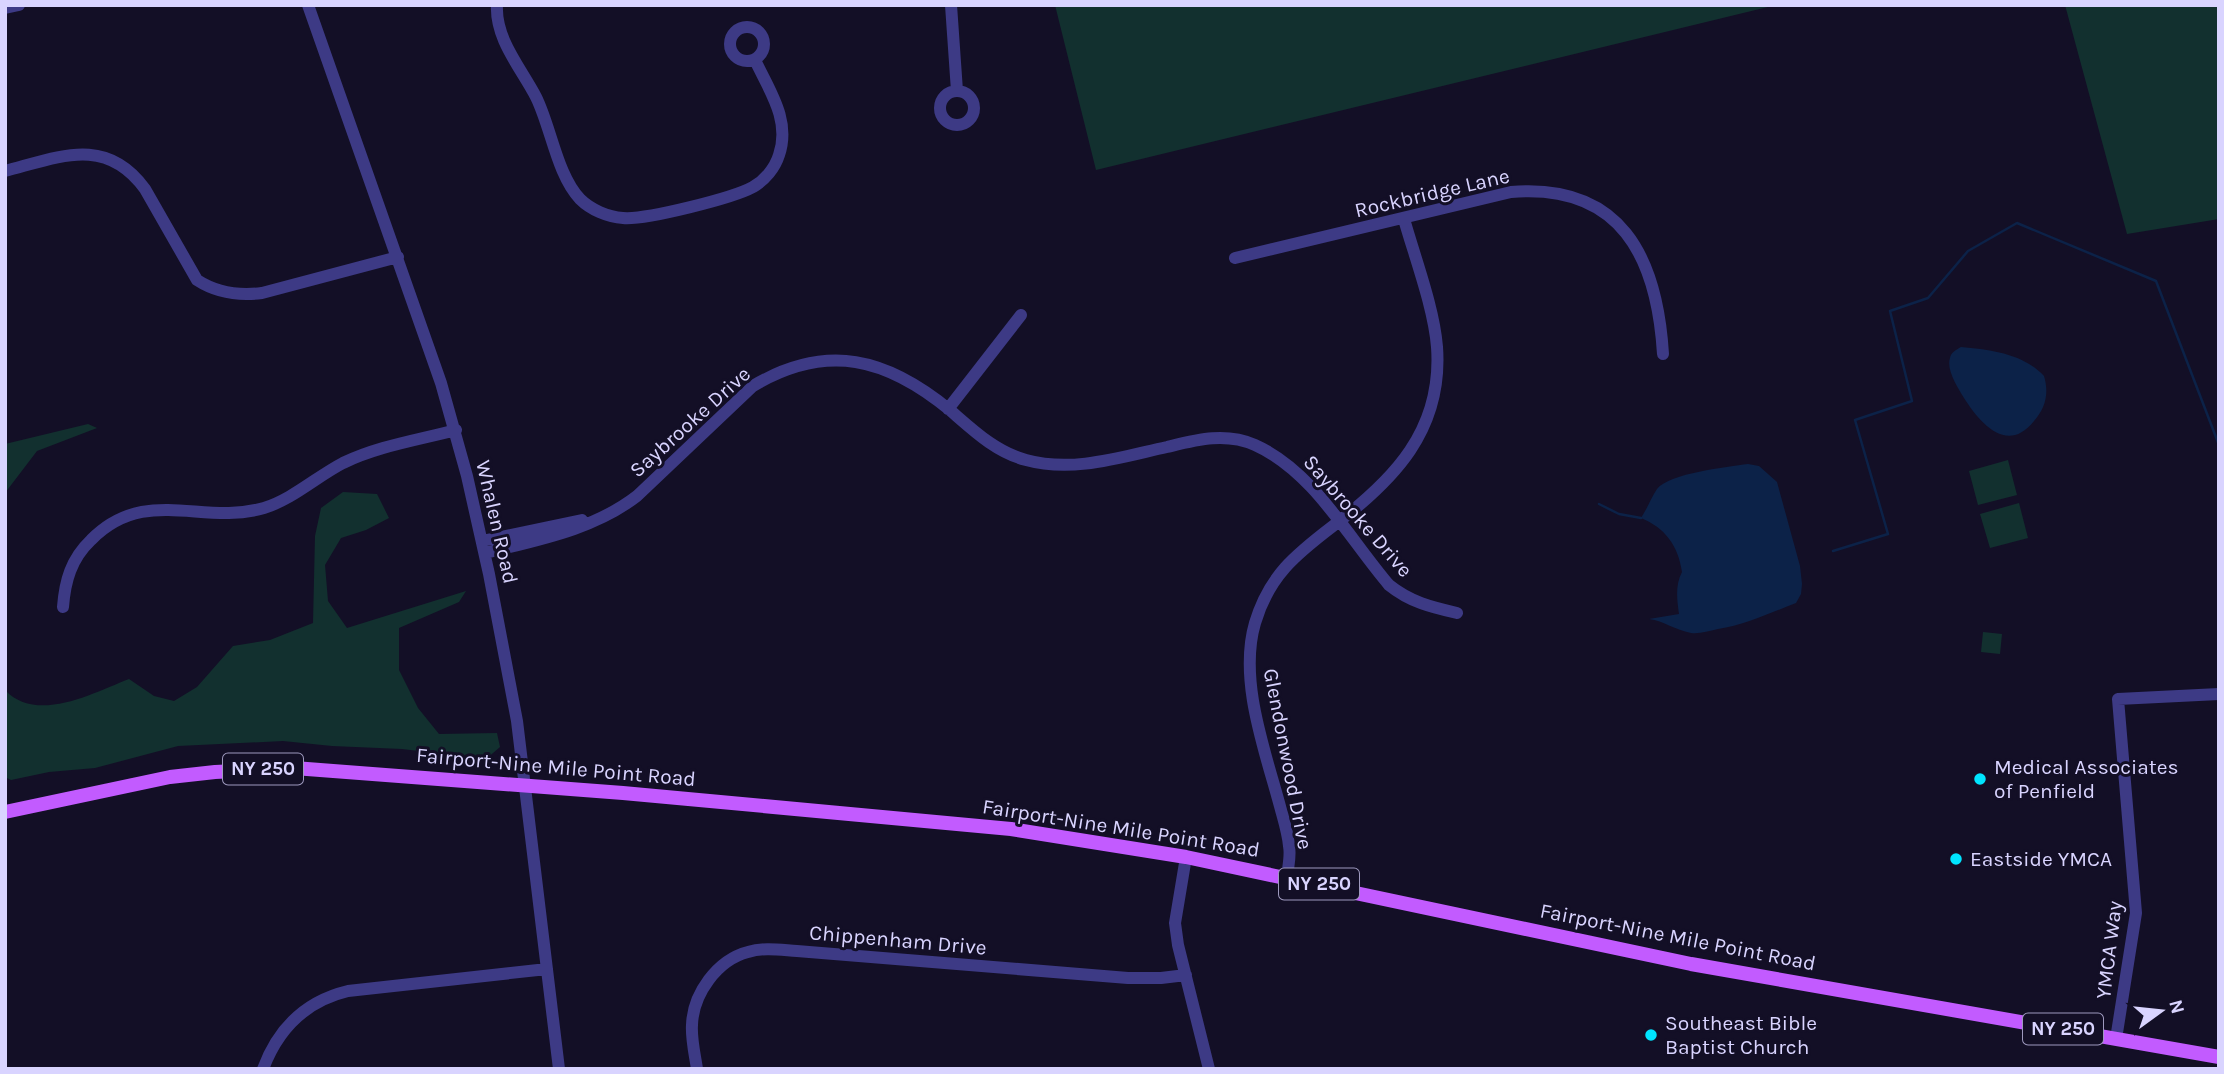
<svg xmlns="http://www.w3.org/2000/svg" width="2224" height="1074" font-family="Karla,sans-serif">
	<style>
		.green { fill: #12302f }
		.water { fill: #0c2248 }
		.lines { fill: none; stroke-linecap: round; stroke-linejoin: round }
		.stream { stroke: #0c2248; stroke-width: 2.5 }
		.minor { stroke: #3d3a85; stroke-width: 12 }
		.major { stroke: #c25bff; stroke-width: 14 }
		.poi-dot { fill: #00e5ff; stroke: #130f26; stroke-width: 2.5 }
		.labels { text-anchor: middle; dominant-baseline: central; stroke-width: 6; stroke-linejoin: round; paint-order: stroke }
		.shield { fill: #130f26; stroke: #9e99be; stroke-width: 2 }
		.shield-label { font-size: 19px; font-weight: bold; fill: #d9d4ff }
		.street-label { font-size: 21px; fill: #d9d4ff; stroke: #130f26 }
		.poi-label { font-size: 21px; fill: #d9d4ff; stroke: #130f26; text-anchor: start }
	</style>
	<rect width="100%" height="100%" fill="#130f26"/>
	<!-- green -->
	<path class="green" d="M1055,5H1776L1096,170Z
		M2065,5H2219V219L2127,234Z
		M88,424L97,428L37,451L5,493V444Z
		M2008,460L2017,495L1978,505L1969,471Z
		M343,492L377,494L389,518L366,530L341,538L325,565L328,601L347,628L466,591L459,602L399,628V670L418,708L439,734L497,733L500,747L486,759L402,749L332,746L283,741L178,746L95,768L49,772L11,780L5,777V690C37,724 93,693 129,679L154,696L174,701L197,687L233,646L270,640L313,623L315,536L321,508Z
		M2019,503L2028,538L1990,548L1980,514Z
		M1983,632L2002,634L2000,654L1981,652Z"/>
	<!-- water -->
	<path class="water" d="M1961,347C1991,350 2022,353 2044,376C2049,393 2046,407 2034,421C2007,455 1980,423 1964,398C1958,388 1946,370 1950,358C1951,352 1956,350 1961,347Z
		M1748,464L1759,466L1777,482L1800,566L1802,584L1801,594L1796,603C1770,613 1745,625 1718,629C1708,631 1700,634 1691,633C1675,630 1664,621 1649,619L1679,614C1677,600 1675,585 1682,572C1678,545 1665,528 1641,518C1647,509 1651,498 1657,489C1670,473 1727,467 1748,464Z"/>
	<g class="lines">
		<!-- stream -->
		<path class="stream" d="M1599,504L1619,514L1641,518
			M1833,551L1888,534L1855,420L1912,401L1890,311L1928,298L1968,251L2017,223L2156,281L2219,445"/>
		<!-- minor -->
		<path class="minor" d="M308,5L441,383L467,476L489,574L517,721L559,1069
			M497,5C495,39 521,68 536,97C551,127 557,175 580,199C591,210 608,217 623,218C646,220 733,198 753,187C765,180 775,168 779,155C791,120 769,90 755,60
			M951,5L957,91
			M5,8L19,5
			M730 44a17 17 0 1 1 34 0a17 17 0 1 1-34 0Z
			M940 108a17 17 0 1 1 34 0a17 17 0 1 1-34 0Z
			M5,171C59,157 106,135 145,189L197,280C217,293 238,296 262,293L398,257
			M1235,258L1511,192C1621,183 1657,257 1663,354
			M948,409L1021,315
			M482,541L582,520
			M485,553C537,540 593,530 637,496L753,386C827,342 887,358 951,411C974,431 996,452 1026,460C1073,473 1121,457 1167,447C1196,440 1225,432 1255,445C1313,471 1348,537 1389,585C1410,602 1431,607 1457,613
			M63,607C65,581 71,559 91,540C145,485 202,526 264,508C293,499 316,477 343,463C378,446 418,440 456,430
			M1186,857L1175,923L1178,945L1209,1069
			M1287,877C1288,867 1291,856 1289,846C1288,834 1284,821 1281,810C1266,753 1238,681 1255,623C1269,576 1295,555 1333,526C1394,480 1443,430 1437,347C1434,308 1415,258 1404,219
			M2116,1039L2136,913L2118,699L2219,694
			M263,1069C278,1029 306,1001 348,991L547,969
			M697,1069C695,1055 691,1039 692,1025C693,994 717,960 748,952C764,947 781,950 797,951L1128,978H1161L1186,975"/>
		<!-- major -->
		<path class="major" d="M5,812L170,777L215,772L294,768L623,793L1011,829L1186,857L1691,964L2219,1057"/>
	</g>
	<!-- markers -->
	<g class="poi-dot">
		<circle cx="1980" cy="779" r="7"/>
		<circle cx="1956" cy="859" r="7"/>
		<circle cx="1651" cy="1035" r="7"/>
	</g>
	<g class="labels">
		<!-- shield labels -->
		<g class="shield">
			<rect x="223" y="753.5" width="80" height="31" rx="5"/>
			<rect x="1279" y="868.5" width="80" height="31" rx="5"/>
			<rect x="2023" y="1013.5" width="80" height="31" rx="5"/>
		</g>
		<g class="shield-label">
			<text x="263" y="769">NY 250</text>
			<text x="1319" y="884">NY 250</text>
			<text x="2063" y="1029">NY 250</text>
		</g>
		<!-- street labels -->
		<g class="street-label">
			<text transform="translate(1432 193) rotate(-13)">Rockbridge Lane</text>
			<text transform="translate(690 422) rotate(-42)">Saybrooke Drive</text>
			<text transform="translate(1358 516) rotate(49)">Saybrooke Drive</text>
			<text transform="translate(497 522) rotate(77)">Whalen Road</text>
			<text transform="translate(1288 759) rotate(79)">Glendonwood Drive</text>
			<text transform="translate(556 767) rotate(5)">Fairport-Nine Mile Point Road</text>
			<text transform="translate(1121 828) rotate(9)">Fairport-Nine Mile Point Road</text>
			<text transform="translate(1678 937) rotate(11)">Fairport-Nine Mile Point Road</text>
			<text transform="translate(898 940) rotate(5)">Chippenham Drive</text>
			<text transform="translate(2109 950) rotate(-83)">YMCA Way</text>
		</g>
		<!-- poi labels -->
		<g class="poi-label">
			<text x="1994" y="767">Medical Associates<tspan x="1994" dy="24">of Penfield</tspan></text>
			<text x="1970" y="859">Eastside YMCA</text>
			<text x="1665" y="1023">Southeast Bible<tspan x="1665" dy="24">Baptist Church</tspan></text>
		</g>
	</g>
	<!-- border -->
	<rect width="2224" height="1074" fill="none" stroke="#d9d4ff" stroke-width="14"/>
	<!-- north arrow -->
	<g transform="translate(2161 1011) rotate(75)" stroke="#130f26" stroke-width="5" paint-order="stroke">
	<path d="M0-5L12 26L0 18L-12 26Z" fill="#d9d4ff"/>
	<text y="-10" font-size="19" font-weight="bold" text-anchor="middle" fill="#d9d4ff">N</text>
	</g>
</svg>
